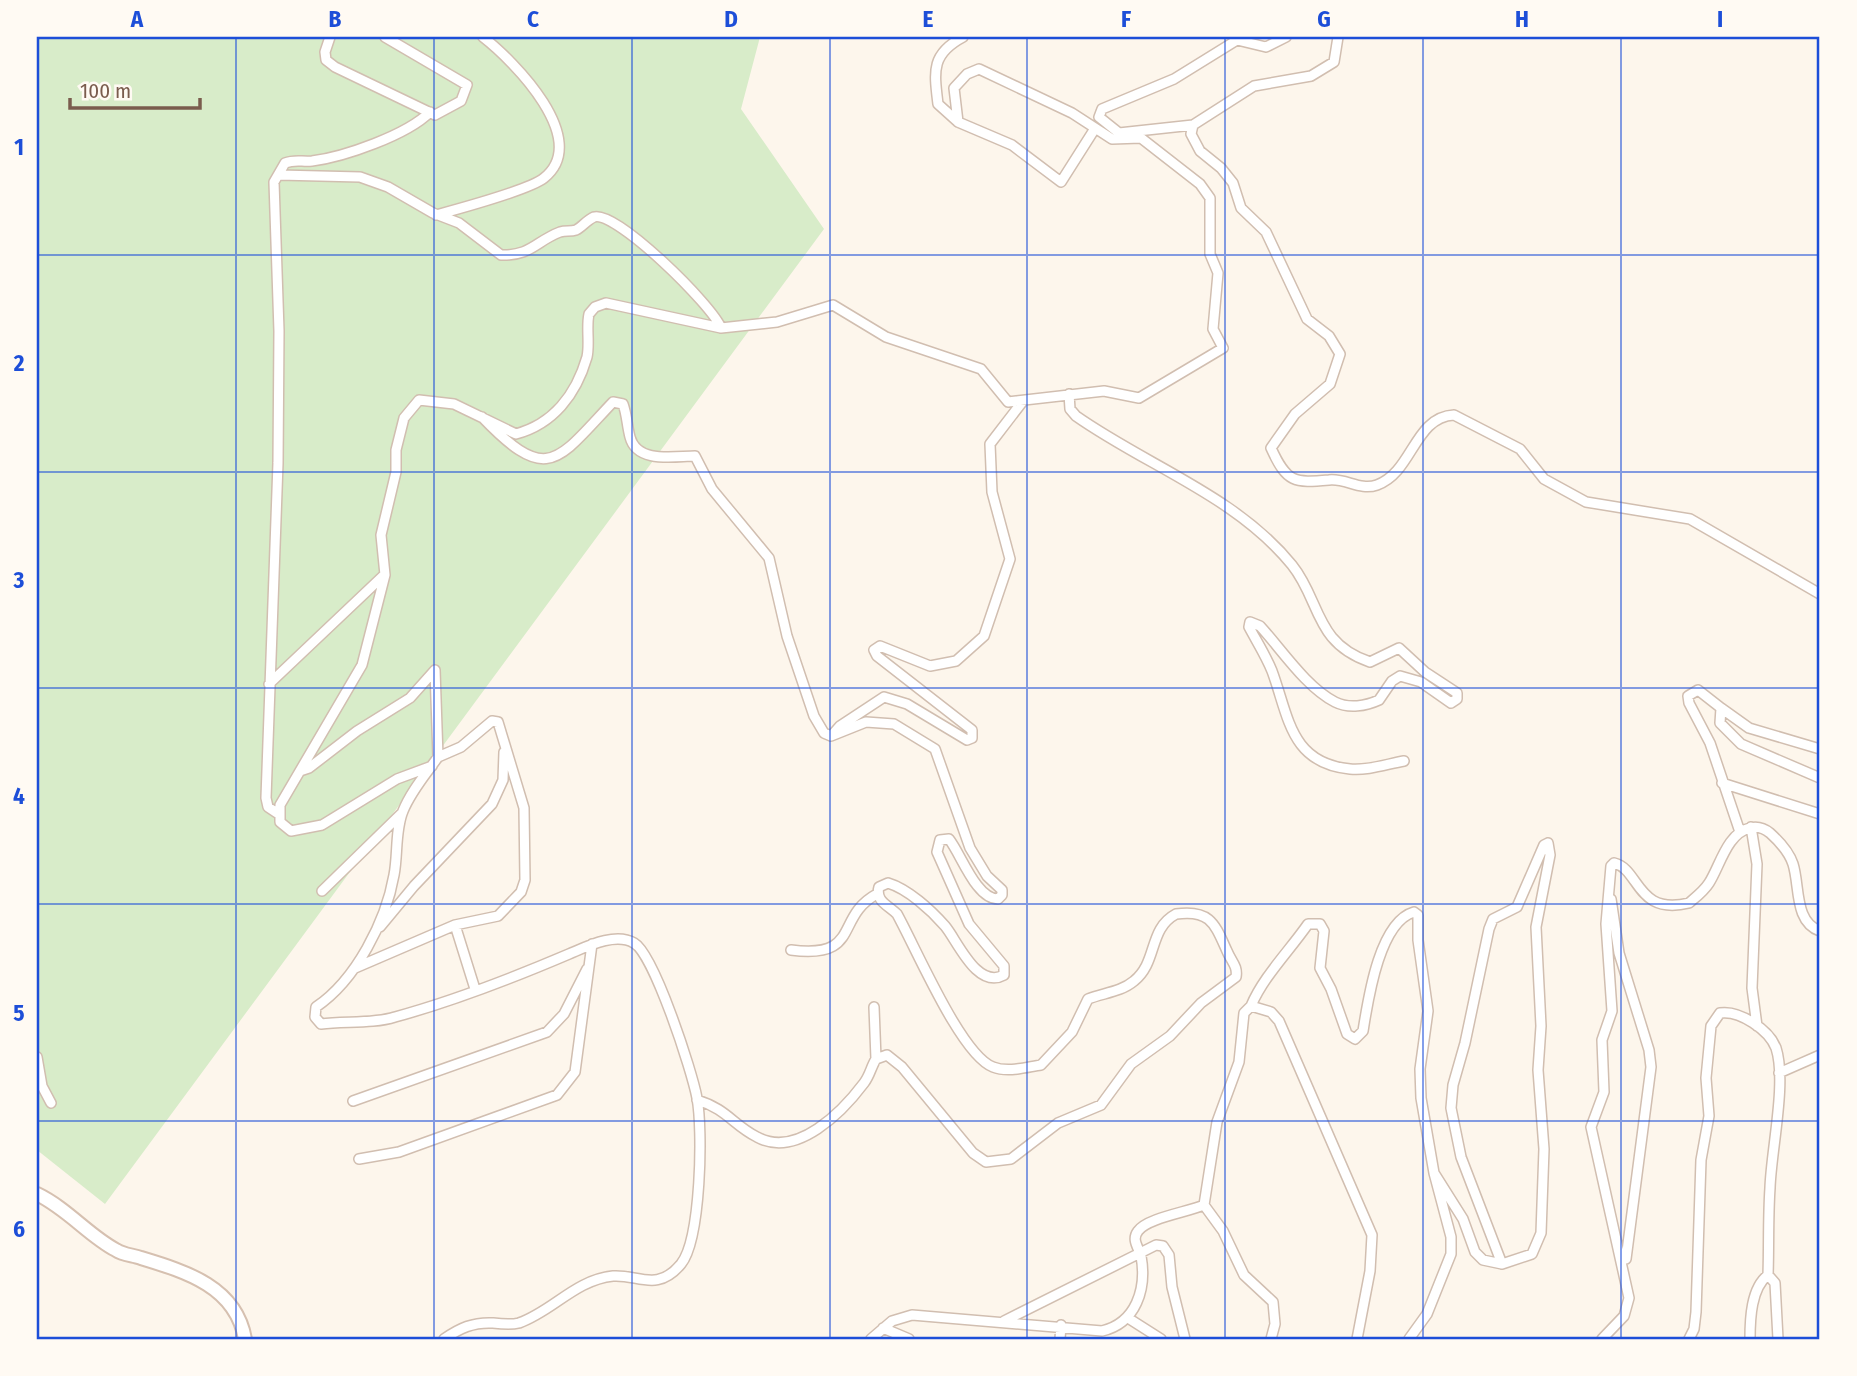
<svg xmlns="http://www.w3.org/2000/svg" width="1857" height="1376" font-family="'Fira Sans Condensed',sans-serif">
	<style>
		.green { fill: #d8ecc9 }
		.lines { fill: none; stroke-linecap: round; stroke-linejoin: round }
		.minor-casing { stroke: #d1beb0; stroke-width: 12 }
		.secondary-casing { stroke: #d6c0b0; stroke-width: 16 }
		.minor { stroke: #fff; stroke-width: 9 }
		.secondary { stroke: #fff; stroke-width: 12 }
		.grid { fill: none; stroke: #1d4ed8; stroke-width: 2; stroke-opacity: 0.55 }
		.neatline { fill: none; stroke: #1d4ed8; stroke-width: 2.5 }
		.grid-label { font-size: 23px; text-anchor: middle; font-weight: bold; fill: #1d4ed8 }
	</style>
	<rect width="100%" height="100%" fill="#fdf6ec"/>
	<!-- green -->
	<path class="green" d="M37,37H760L741,109L824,229L105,1204L37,1150Z"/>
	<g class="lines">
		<defs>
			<path id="minor" d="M330,37L325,52L326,60L335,67L435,115L461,101L467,85L385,37
				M1286,37L1266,47L1237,40L1174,79L1102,109L1099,117L1119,133L1193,125L1254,86L1311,76L1334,62L1338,37
				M958,122L938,104C934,71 931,54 963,37
				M1193,125L1191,134L1200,151L1221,168L1233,183L1241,208L1266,232L1307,319L1329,336L1340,354L1330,384L1295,414L1271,448C1287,483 1294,483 1329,480C1346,478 1360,491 1377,485C1413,472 1414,417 1454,415L1520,449L1544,479L1586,502L1690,519L1820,594
				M279,175L360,177L388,187L433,213L459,223L501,255C531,256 536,241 560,232C566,230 570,232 576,230C582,227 587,220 594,217C616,210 713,306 721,328
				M436,215C458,209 529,190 544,178C592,140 514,61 483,37
				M1069,394L1070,409L1076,416C1147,466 1236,496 1292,565C1321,601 1314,643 1370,662L1399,648L1425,672L1457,693V699L1451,703L1421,682L1400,676L1392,681L1379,700C1366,706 1349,709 1335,702C1306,687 1282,650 1260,626L1250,622L1249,627C1257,642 1266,656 1272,671C1289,717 1290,763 1350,769C1367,771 1387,764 1404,761
				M482,417C548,486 557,461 613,402L623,404C627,415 627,426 630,437C637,464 675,456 695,456L712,489L769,558L787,636L814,716L824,733L831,736L866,722L894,724L935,749L970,848L987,876L1002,890V895L998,899C976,899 961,854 949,839L940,840L937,852L969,924L1004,966V975C977,990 957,940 945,926C931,910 908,889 888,883L879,887C875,901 888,905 897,914C916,948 961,1055 993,1067C1008,1073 1027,1067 1041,1065L1072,1032L1088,999C1103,993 1121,992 1134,981C1158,962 1148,929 1176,914C1211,909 1215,925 1227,951C1231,961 1238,966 1236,977L1201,1003L1170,1036L1131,1064L1101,1105L1058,1123L1011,1159L986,1162L973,1153L902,1067L887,1055L876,1059C871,1067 870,1075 864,1083C843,1111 797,1159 757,1137C733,1125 727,1109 697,1100
				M269,684L383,576
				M1721,708L1698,690L1688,696L1689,703L1710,743L1740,832
				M833,734L840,726L884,697L907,704L967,740L972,738V730L877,656L874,650L880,646L930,666L956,661L984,636L1010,559L992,492L990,444L1023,401
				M1820,749L1749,728L1721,708L1720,723L1741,744L1820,778
				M438,757C426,774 411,791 403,811C395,830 398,855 394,875C386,921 356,980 316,1007L315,1017L321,1024C345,1021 373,1024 395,1017C450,1002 515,977 569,954C586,947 615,932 634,943C654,954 692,1071 697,1098C703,1130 701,1239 681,1264C657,1293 638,1274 613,1276C575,1280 553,1311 519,1323C511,1325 501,1324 493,1323C473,1322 460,1328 444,1339
				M432,766L397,779L322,825L291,831L280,822V805L362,665L385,575L381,535L396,472V450L404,418L419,400L454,404L516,434C553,424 576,395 587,357C590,344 586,327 589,314L595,307L606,303L721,328L777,322L833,305L886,337L981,369L1008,402L1104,391L1139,398L1223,348L1213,329L1218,273L1210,254V198L1200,184L1141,138L1112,139L1072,113L979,69L967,74L954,88L958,122L1012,145L1061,182L1094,130
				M300,771L309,768L357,731L410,698L435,670L438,757L461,747L492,721L498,722L524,808L525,880L521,892L498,916L455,925L355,968
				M1722,783L1820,814
				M277,813L268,807L266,798L278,463L279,331L274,182L285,163C295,159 302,162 312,161C344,157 407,135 430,112
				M1751,827L1757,864L1752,988L1757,1026
				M322,891L401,814
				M1611,899L1619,953L1649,1050L1651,1067L1626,1259
				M455,925L475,989
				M380,927L414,886L492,804L503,780L504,752
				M791,950C862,959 834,917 877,894
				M1251,1006C1263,977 1290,950 1308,924H1320L1324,931L1320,968L1331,989L1347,1034L1355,1039L1363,1031C1368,1000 1379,922 1414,912L1418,915V940L1428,1011L1420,1069L1421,1098L1434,1173L1451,1237V1254L1427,1314L1409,1339
				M874,1007L876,1059
				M37,1057L42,1086L51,1103
				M1779,1073L1820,1055
				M353,1101L547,1032L564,1014L587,969
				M359,1159L399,1152L557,1095L575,1072L592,944
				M1434,1173L1463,1219L1475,1252L1483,1260L1502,1264L1532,1254L1541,1233L1544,1149L1538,1070L1541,1026L1536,927L1550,855L1548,843L1544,845L1517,907L1493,919L1489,929L1465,1043L1453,1085L1451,1108L1461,1157L1502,1264
				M1204,1205L1223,1231L1244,1275L1273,1302L1275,1324L1271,1339
				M1128,1318L1161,1339
				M1004,1321L1156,1245L1163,1246L1169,1255L1172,1287L1185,1339
				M883,1328L909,1339
				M871,1339L892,1321L912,1315L1102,1331C1136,1323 1147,1289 1141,1256C1139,1248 1131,1240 1138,1231C1147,1218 1188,1212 1204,1205L1217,1122L1239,1062L1244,1013L1251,1006L1271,1012L1279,1021L1372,1235L1370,1271L1357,1339
				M1060,1339L1061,1325
				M1602,1339L1624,1316L1629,1298L1591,1127L1604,1092L1602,1040L1612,1011L1606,924L1611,866L1614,863C1640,869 1636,916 1689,903C1696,897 1704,891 1709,883C1720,866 1727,833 1750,828C1758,826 1765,829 1770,833C1780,842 1789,852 1793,864C1800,886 1794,922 1820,931
				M1689,1339L1694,1329L1696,1312L1701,1160L1709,1116L1706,1078L1711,1026L1720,1013C1740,1010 1769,1030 1776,1048C1787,1082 1771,1151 1770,1188C1768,1217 1769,1246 1768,1275
				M1750,1339C1750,1319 1751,1288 1768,1275L1775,1283L1778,1339"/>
			<path id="secondary" d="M37,1194C68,1209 89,1236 116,1250C123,1255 133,1255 141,1258C187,1272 236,1287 245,1339"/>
		</defs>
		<!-- minor casing -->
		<use href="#minor" class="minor-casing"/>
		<!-- secondary casing -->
		<use href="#secondary" class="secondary-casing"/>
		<!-- minor -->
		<use href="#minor" class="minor"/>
		<!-- secondary -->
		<use href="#secondary" class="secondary"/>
	</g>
	<!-- grid -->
	<path class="grid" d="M236,37V1339M434,37V1339M632,37V1339M830,37V1339M1027,37V1339M1225,37V1339M1423,37V1339M1621,37V1339M37,255H1820M37,472H1820M37,688H1820M37,904H1820M37,1121H1820"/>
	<!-- border -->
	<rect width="1857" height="1376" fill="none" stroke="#fffaf3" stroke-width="77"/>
	<!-- scale -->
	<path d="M70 98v10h130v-10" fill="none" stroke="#7a5c4d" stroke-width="3.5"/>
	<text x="80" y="98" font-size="21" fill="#7a5c4d" stroke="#fffaf3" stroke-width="5" paint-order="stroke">100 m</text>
	<rect x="38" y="38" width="1780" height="1300" class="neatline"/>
	<g class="grid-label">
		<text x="137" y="27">A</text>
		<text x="335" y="27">B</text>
		<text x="533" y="27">C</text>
		<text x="731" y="27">D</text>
		<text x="928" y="27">E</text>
		<text x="1126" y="27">F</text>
		<text x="1324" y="27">G</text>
		<text x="1522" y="27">H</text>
		<text x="1720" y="27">I</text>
		<text x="19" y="155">1</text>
		<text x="19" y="371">2</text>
		<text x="19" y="588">3</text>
		<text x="19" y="804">4</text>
		<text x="19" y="1021">5</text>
		<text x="19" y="1237">6</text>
	</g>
</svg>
